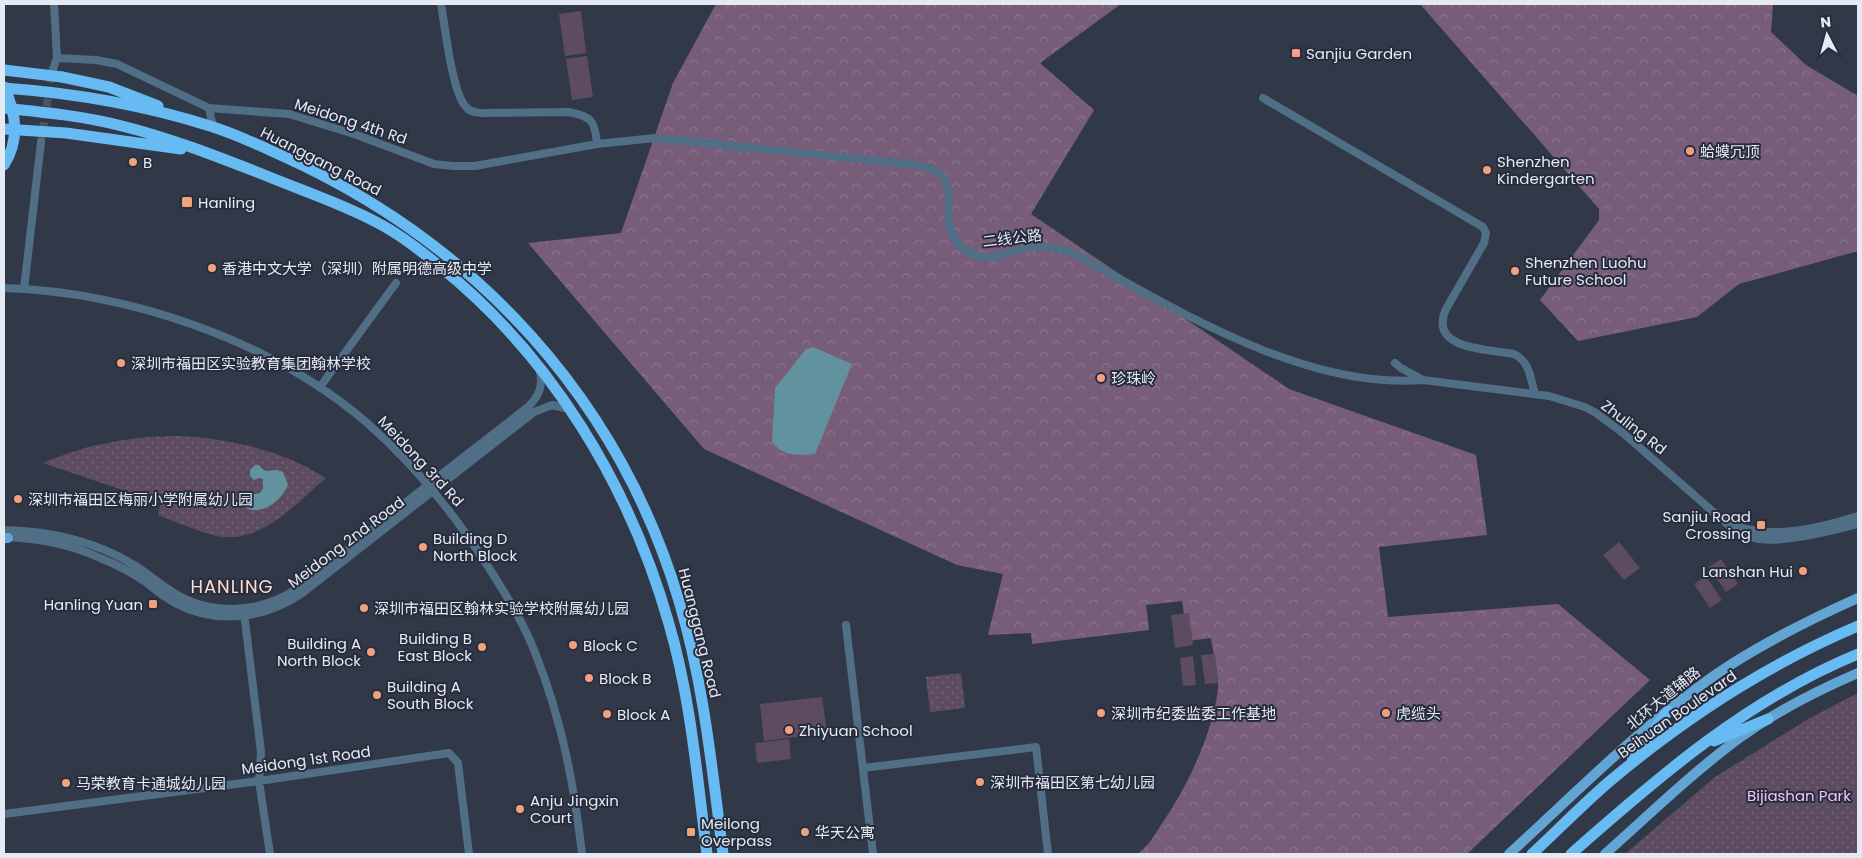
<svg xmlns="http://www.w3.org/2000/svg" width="1862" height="858" font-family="Poppins,'Noto Sans SC',sans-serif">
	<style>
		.forest { fill: url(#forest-crowns) }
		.park { fill: url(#park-dots) }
		.pitch { fill: #5d4c5f }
		.water { fill: #61929d }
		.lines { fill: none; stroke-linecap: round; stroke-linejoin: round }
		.minor-tunnel { stroke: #4c5361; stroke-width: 8; stroke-dasharray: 8 4; stroke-linecap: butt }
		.minor { stroke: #506f87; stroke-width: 8 }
		.major { stroke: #62a5d4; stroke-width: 10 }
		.highway { stroke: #68baf3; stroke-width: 11 }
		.highway-bridge { stroke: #68baf3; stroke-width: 11 }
		.poi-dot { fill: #f1a17d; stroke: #282d3d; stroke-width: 2 }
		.labels { text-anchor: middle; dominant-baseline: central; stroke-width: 4; stroke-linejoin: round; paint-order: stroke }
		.poi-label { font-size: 15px; fill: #e5e9f3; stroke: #282d3d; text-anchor: start }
		.street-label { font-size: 15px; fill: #e5e9f3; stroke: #282d3d }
		.park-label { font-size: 15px; fill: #f0c2f6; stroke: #282d3d }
		.quarter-label { font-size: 18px; letter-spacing: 1px; fill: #fcddcf; stroke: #282d3d }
	</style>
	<defs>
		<pattern id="forest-crowns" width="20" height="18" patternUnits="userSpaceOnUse" patternTransform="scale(1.25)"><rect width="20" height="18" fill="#775d7a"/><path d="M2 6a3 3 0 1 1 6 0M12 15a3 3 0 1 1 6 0" fill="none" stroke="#8a748d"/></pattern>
		<pattern id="park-dots" width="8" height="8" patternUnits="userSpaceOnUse" patternTransform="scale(1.25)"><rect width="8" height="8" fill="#5d4c5f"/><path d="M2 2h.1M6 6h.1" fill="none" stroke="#746676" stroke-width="1.8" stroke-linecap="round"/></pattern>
	</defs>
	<rect width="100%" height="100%" fill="#313847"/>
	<!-- forest -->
	<path class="forest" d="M716,4H1121L1040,63L1094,110L1031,214L1289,389L1476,455L1487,535L1379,547L1388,617L1558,604L1650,680L1467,854H1137C1148,847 1154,836 1161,825C1187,787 1213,734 1218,688C1219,674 1213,653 1211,638L1188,641L1182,601L1146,605L1149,630L1032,644L1031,633L988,635L1003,574L957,565L704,449L528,243L621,233L673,83Z
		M1420,4H1773L1771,32L1806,65L1858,96V251L1739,284L1697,317L1578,341L1540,300L1599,220V209Z"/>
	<!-- park -->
	<path class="park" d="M180,436C231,439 282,450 326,478C295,504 261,545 216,536C196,531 177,522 158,515L161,503L43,463C87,444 132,436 180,436Z
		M961,673L965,708L930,712L926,677Z
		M1858,693V854H1625L1715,777L1808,719Z"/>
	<!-- pitch -->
	<path class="pitch" d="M581,11L586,53L565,56L559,14Z
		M587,56L593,97L572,100L566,59Z
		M1619,542L1640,568L1624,580L1603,555Z
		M1721,559L1738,584L1726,592L1709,567Z
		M1706,576L1722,600L1710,608L1694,584Z
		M1189,613L1193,645L1175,648L1171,615Z
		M1215,654L1218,683L1205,684L1201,655Z
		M1193,656L1196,685L1183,686L1180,658Z
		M822,697L827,733L764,741L760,704Z
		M789,739L791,759L757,763L755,743Z"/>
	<!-- water -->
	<path class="water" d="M813,347L852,364L815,454C797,455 784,457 772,442L775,388L806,349Z
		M255,465H259C268,477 271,466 283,472L288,484C283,500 262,516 246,508L244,500L248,495L260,493L263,488V479L259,478L254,480L250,476V470Z"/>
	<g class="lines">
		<!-- minor-tunnel -->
		<path class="minor-tunnel" d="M41,142L52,72"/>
		<!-- minor -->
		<path class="minor" d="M54,4L57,58
			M441,4C445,26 452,93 466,107C470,112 475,112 481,113L568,112C591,116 595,120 597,144
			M52,72L57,58L96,60L117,64L209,108L289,114L354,134L434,164L453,166H475L597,144L655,138L910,164C920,166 930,167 939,173C961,189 934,228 965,250C989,267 1009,249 1035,247C1048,246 1060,249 1073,253C1174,308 1303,390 1423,380
			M1263,98L1483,227L1486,233L1484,243L1446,309C1428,350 1488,349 1514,354C1530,362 1530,377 1535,394
			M209,108L213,127
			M4,288C129,292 270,340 366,422C413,463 453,512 487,565C505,593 524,623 536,655C562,721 574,784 582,854
			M24,289L41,142
			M1395,363L1401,368L1423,380L1549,396L1585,407L1596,413L1623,433L1734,530C1742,533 1750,538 1759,539C1785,543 1832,531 1858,524
			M320,387L396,283
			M1737,526C1773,540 1823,527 1858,516
			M4,530C49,531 95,541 134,565C152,576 168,592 187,600C215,612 248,612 276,600C312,585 348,548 379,524C428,484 478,446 528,407C539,396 543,387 540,371
			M4,537C36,538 70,544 100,558C115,564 131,572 144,581C154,589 164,597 175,603C216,625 264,619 301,594L534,412L552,405L569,409
			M244,613L261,752L259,781L270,854
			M846,625L873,854
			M863,768L1036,747L1048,854
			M4,814L259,781L449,753L458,763L469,854"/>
		<!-- major -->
		<path class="major" d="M4,538H8
			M1509,854C1579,790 1647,720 1727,667C1769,640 1813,618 1858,598
			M1605,854C1649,815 1691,774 1738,739C1775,712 1816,691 1858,673"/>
		<!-- highway -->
		<path class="highway" d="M62,77L109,87L158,106
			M4,88C73,93 144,105 210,126C236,134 261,146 285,157C476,244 619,399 679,601C704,684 712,769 723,854
			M4,108C43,112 83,116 122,126C170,138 216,156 262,174C300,190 341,203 378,223C399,234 420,250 438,265C551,355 630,486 669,624C691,699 697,777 707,854
			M4,129L66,133L181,149
			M1714,741L1768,719
			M1632,757L1646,741L1668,711
			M1532,854C1558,830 1583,804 1610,781C1685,718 1768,664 1858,626
			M1571,854C1658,777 1748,699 1858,654"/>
		<!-- highway-bridge -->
		<path class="highway-bridge" d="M4,70L62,77
			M4,87C16,112 20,140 4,165"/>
	</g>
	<!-- markers -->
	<g class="poi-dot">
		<rect x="1291" y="48" width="10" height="10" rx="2.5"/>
		<circle cx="1690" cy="151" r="5"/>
		<circle cx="133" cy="162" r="5"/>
		<circle cx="1487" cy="170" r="5"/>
		<rect x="181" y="196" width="12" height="12" rx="2.5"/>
		<circle cx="212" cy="268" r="5"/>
		<circle cx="1515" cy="271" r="5"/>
		<circle cx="121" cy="363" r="5"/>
		<circle cx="1101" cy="378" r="5"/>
		<circle cx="18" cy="499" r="5"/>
		<rect x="1756" y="520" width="10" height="10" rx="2.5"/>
		<circle cx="423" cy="547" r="5"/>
		<circle cx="1803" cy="571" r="5"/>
		<rect x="148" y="599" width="10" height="10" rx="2.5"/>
		<circle cx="364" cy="608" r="5"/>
		<circle cx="573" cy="645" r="5"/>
		<circle cx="482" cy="647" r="5"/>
		<circle cx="371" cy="652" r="5"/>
		<circle cx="589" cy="678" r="5"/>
		<circle cx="377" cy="695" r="5"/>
		<circle cx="1101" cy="713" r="5"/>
		<circle cx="1386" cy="713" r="5"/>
		<circle cx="607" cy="714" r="5"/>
		<circle cx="789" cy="730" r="5"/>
		<circle cx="980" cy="782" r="5"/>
		<circle cx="66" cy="783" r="5"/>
		<circle cx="520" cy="809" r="5"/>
		<rect x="686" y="827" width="10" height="10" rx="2.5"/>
		<circle cx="805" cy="832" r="5"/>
	</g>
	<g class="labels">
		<!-- poi labels -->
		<g class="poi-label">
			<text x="1306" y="53">Sanjiu Garden</text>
			<text x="1700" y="151">蛤蟆冗顶</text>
			<text x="1497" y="161">Shenzhen<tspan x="1497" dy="17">Kindergarten</tspan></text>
			<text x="143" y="162">B</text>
			<text x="198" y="202">Hanling</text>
			<text x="1525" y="262">Shenzhen Luohu<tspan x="1525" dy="17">Future School</tspan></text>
			<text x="222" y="268">香港中文大学（深圳）附属明德高级中学</text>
			<text x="131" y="363">深圳市福田区实验教育集团翰林学校</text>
			<text x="1111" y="378">珍珠岭</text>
			<text x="28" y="499">深圳市福田区梅丽小学附属幼儿园</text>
			<text x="1751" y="516" text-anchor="end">Sanjiu Road<tspan x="1751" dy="17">Crossing</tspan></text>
			<text x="433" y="538">Building D<tspan x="433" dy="17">North Block</tspan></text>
			<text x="1793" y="571" text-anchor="end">Lanshan Hui</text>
			<text x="143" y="604" text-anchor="end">Hanling Yuan</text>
			<text x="374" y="608">深圳市福田区翰林实验学校附属幼儿园</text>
			<text x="472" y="638" text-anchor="end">Building B<tspan x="472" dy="17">East Block</tspan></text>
			<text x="361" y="643" text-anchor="end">Building A<tspan x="361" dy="17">North Block</tspan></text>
			<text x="583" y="645">Block C</text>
			<text x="599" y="678">Block B</text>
			<text x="387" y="686">Building A<tspan x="387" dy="17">South Block</tspan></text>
			<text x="1111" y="713">深圳市纪委监委工作基地</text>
			<text x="1396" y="713">虎缆头</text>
			<text x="617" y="714">Block A</text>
			<text x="799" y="730">Zhiyuan School</text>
			<text x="990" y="782">深圳市福田区第七幼儿园</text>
			<text x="76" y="783">马荣教育卡通城幼儿园</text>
			<text x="530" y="800">Anju Jingxin<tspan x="530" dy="17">Court</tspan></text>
			<text x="701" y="823">Meilong<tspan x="701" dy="17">Overpass</tspan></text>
			<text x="815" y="832">华天公寓</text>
		</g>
		<!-- street labels -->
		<g class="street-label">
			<text transform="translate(351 121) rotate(18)">Meidong 4th Rd</text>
			<text transform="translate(321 161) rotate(27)">Huanggang Road</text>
			<text transform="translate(1012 238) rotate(-7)">二线公路</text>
			<text transform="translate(1634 427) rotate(38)">Zhuling Rd</text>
			<text transform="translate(421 461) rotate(47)">Meidong 3rd Rd</text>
			<text transform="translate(346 542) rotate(-37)">Meidong 2nd Road</text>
			<text transform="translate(700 633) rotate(76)">Huanggang Road</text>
			<text transform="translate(1663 698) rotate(-39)">北环大道辅路</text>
			<text transform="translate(1677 714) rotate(-35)">Beihuan Boulevard</text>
			<text transform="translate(306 760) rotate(-8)">Meidong 1st Road</text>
		</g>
		<!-- park labels -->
		<g class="park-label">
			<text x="1799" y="795">Bijiashan Park</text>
		</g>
		<!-- quarter labels -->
		<g class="quarter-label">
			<text x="232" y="586">HANLING</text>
		</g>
	</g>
	<!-- border -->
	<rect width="1862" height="858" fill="none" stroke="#e5e9f3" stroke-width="10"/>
	<!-- north arrow -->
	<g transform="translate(1827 35) rotate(354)" stroke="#282d3d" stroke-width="4" paint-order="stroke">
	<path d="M0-4L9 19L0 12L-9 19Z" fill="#e5e9f3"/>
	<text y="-8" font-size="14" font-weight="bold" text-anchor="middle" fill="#e5e9f3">N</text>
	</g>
</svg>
